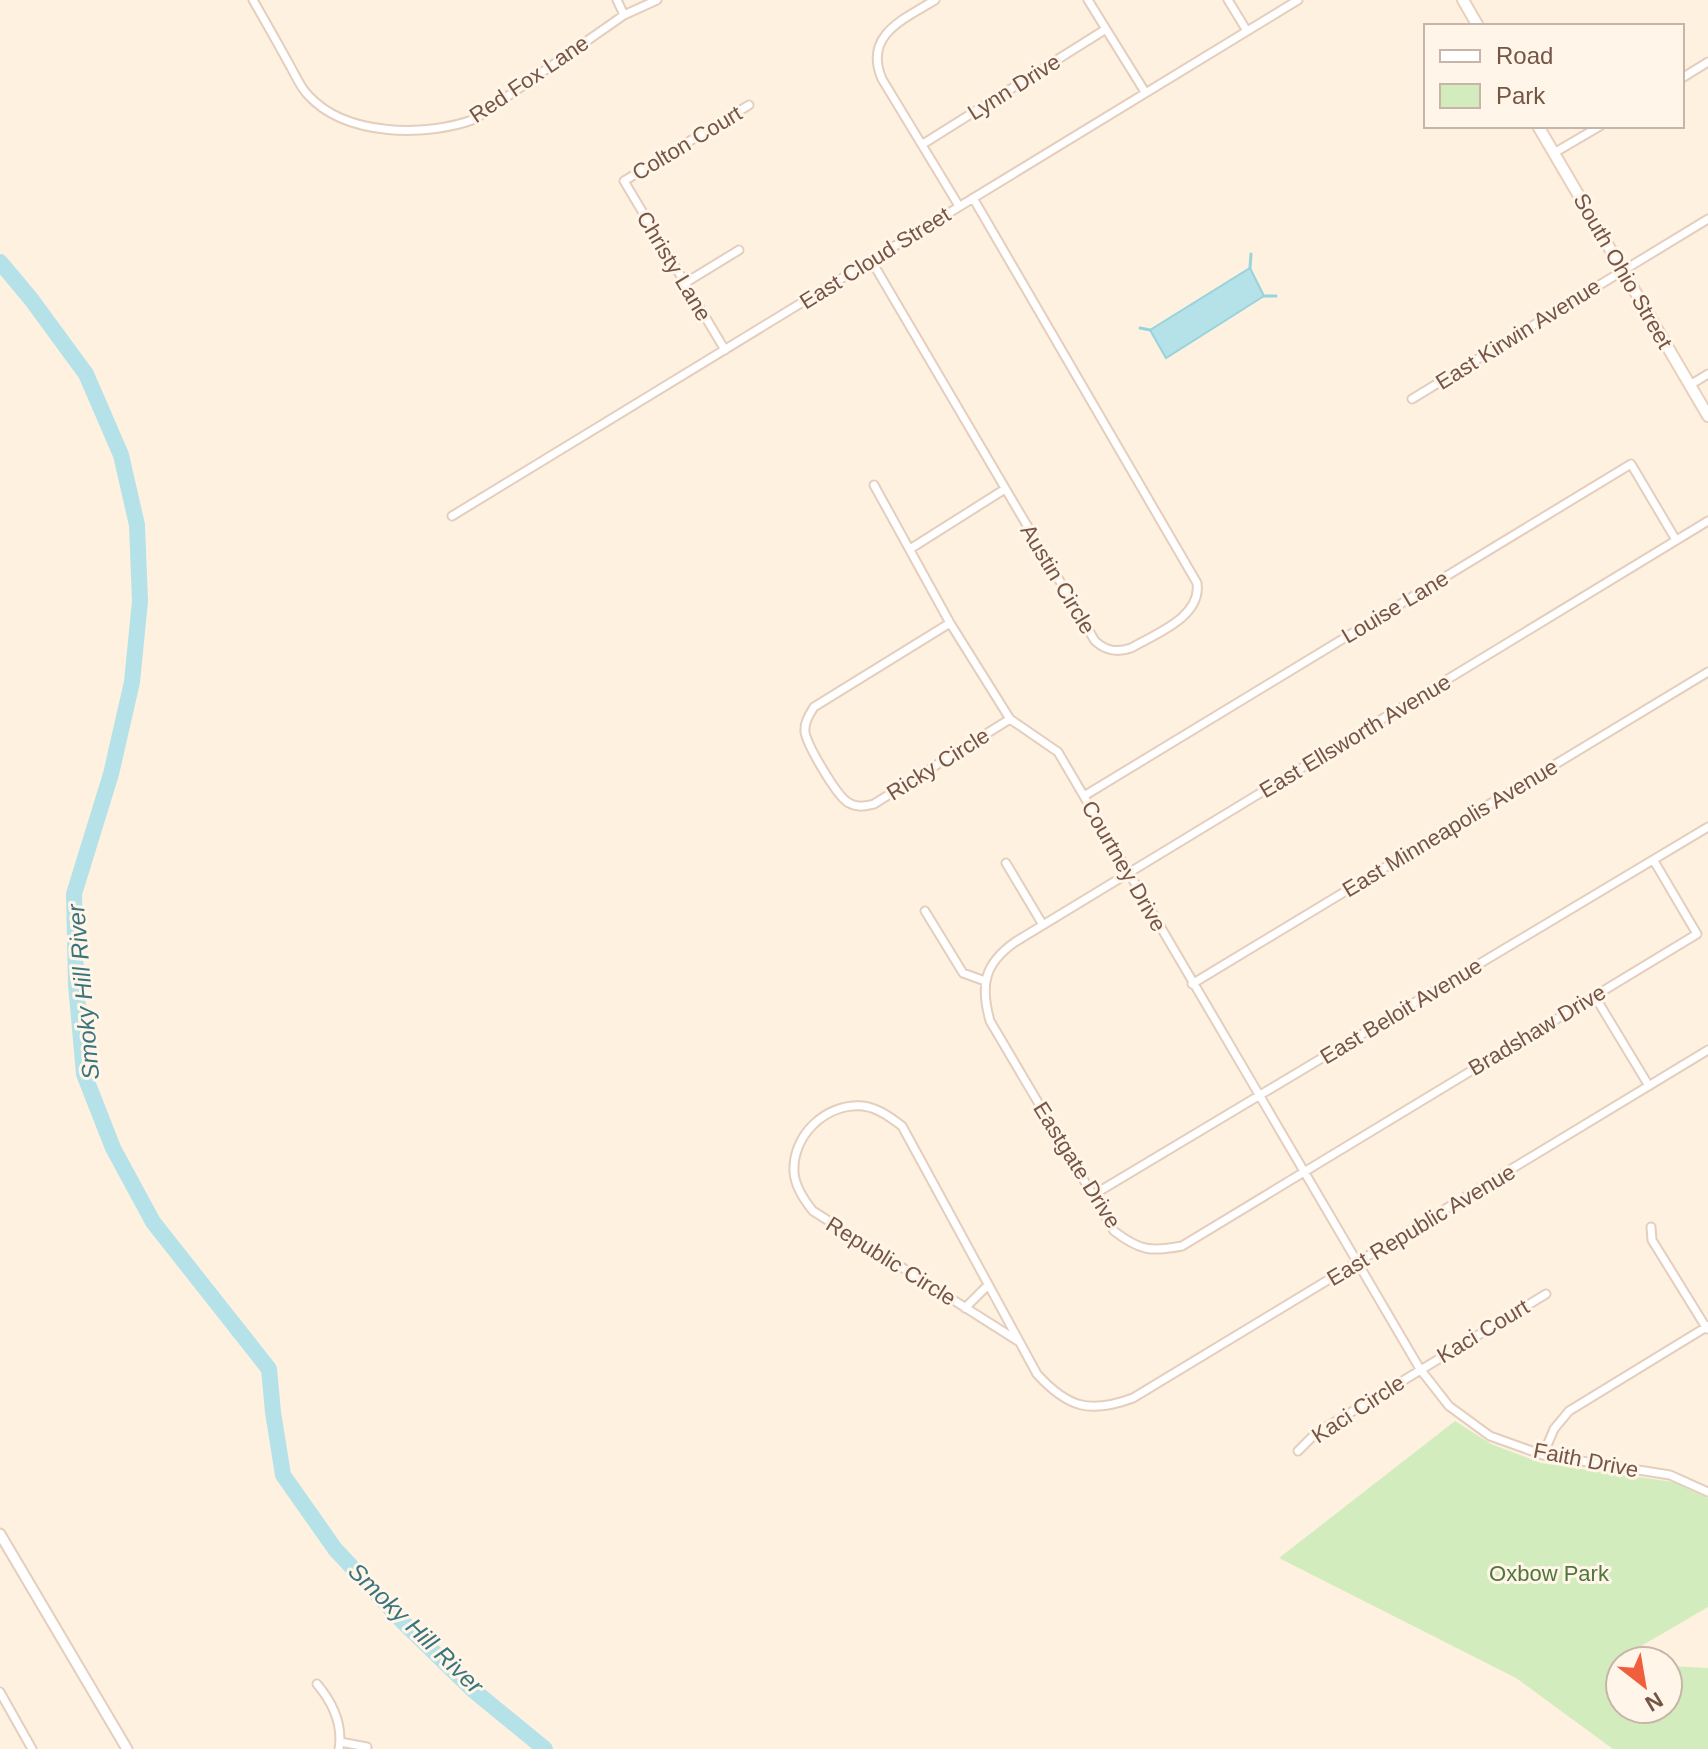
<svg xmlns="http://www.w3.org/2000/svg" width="1708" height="1749" font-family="Arial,sans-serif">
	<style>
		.green { fill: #d2ecbe }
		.water { fill: #b4e2e8; stroke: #99d3db; stroke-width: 2 }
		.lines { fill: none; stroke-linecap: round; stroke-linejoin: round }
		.stream { stroke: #99d3db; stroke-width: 3 }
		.river { stroke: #b4e2e8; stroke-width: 16 }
		.minor-casing { stroke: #e4cebe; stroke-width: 11 }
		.tertiary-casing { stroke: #e4cebe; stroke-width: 13 }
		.secondary-casing { stroke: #eacfbb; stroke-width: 14 }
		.minor { stroke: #fff; stroke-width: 7 }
		.tertiary { stroke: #fff; stroke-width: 9 }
		.secondary { stroke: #fff; stroke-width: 10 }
		.labels { text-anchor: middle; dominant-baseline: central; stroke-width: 6; stroke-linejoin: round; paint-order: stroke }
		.street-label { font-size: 22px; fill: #765546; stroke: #fff5e8 }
		.park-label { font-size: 22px; fill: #4f773b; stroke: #fff5e8 }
		.water-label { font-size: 24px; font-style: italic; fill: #39747d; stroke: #fff5e8 }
	</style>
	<rect width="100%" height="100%" fill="#fef1e0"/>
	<!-- green -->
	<path class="green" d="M1455,1421L1491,1444L1541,1463L1673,1482L1708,1498V1607L1643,1645V1661H1620V1709H1668V1666L1708,1668V1749H1613L1516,1678L1279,1558Z"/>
	<!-- water -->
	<path class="water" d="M1250,268L1264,296L1166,358L1150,330Z"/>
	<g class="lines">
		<!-- stream -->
		<path class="stream" d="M1250,268L1251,254
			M1264,296H1276
			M1140,328L1150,330"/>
		<!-- river -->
		<path class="river" d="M0,262L31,299L86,374L121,455L137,525L140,601L132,682L111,774L74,894L76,984L84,1074L113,1148L153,1222L269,1369L273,1412L283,1475L335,1549L403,1622L473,1690L545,1749"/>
		<defs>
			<path id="minor" d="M253,0C265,21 277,42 289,64C295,74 300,87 308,95C346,137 427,137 475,119L624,15L657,0
				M617,0L624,15
				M935,0C904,19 863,35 882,79L959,206
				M1088,0L1145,92
				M1228,0L1247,31
				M1682,78L1708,62
				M923,144L1106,29
				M1554,153L1600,126
				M871,260L1095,641C1106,651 1117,653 1131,648C1155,634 1202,617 1197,583L973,198
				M685,283L739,250
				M725,350L624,181L749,105
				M1690,385L1708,374
				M1412,399L1708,219
				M874,485L950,623L1010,719L1058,752L1420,1369L1449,1406L1490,1436L1543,1455L1670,1475L1708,1492
				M452,516L1298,0
				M910,549L1005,489
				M950,623L814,707C809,715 804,723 805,732C807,745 837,797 849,803C858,808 865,806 874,804L1010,719
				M1084,796L1631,464L1676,540
				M1654,861L1697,934L1182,1246C1151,1252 1140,1251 1114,1231L990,1021C980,985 984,964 1015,942L1708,521
				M1006,863L1043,925
				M925,911L963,973L985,981
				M1192,984L1708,672
				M1594,995L1649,1086
				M1093,1195L1708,827
				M1651,1227L1652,1240L1707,1329
				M965,1308L988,1285
				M1018,1341L813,1211C804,1200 795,1187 794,1172C792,1136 825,1103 863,1106C878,1108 890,1117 902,1126L1037,1374C1068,1408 1090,1414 1133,1398L1708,1050
				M1298,1451L1315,1434L1546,1294
				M1543,1455L1554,1429L1569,1411L1708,1326
				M317,1684C333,1703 343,1725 339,1749
				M0,1692L32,1749
				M340,1742L367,1747"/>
			<path id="tertiary" d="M0,1534L127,1749"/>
			<path id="secondary" d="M1463,0L1478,26
				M1538,126L1708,416"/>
		</defs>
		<!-- minor casing -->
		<use href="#minor" class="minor-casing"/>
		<!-- tertiary casing -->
		<use href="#tertiary" class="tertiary-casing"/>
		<!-- secondary casing -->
		<use href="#secondary" class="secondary-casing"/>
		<!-- minor -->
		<use href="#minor" class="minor"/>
		<!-- tertiary -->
		<use href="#tertiary" class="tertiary"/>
		<!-- secondary -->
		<use href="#secondary" class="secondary"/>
	</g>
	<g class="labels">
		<!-- street labels -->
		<g class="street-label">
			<text transform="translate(529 79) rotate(-34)">Red Fox Lane</text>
			<text transform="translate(1014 87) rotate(-32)">Lynn Drive</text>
			<text transform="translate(687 143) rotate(-31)">Colton Court</text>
			<text transform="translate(875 258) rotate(-32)">East Cloud Street</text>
			<text transform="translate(674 266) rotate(59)">Christy Lane</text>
			<text transform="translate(1623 271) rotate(60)">South Ohio Street</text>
			<text transform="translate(1518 334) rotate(-32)">East Kirwin Avenue</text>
			<text transform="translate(1058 579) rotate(59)">Austin Circle</text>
			<text transform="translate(1395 607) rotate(-31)">Louise Lane</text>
			<text transform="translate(1355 736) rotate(-31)">East Ellsworth Avenue</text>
			<text transform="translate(938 764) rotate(-32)">Ricky Circle</text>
			<text transform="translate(1450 828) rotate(-31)">East Minneapolis Avenue</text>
			<text transform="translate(1124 866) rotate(60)">Courtney Drive</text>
			<text transform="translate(1401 1011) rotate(-31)">East Beloit Avenue</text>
			<text transform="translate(1537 1030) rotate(-31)">Bradshaw Drive</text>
			<text transform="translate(1077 1165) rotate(58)">Eastgate Drive</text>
			<text transform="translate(1421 1225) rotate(-31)">East Republic Avenue</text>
			<text transform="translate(891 1261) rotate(32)">Republic Circle</text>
			<text transform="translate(1483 1331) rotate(-31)">Kaci Court</text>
			<text transform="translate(1358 1409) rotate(-33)">Kaci Circle</text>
			<text transform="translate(1586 1460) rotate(11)">Faith Drive</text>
		</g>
		<!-- park labels -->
		<g class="park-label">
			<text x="1549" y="1573">Oxbow Park</text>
		</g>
		<!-- water labels -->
		<g class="water-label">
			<text transform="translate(83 992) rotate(-95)">Smoky Hill River</text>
			<text transform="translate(416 1628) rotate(44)">Smoky Hill River</text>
		</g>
	</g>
	<!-- legend -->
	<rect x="1424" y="24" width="260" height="104" fill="#fff5e8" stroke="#c8b5a7" stroke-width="2"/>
	<rect x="1440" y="50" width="40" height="12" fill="#ffffff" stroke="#c8b5a7" stroke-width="2"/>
	<text x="1496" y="64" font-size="24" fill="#765546">Road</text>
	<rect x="1440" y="84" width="40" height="24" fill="#d2ecbe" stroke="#c8b5a7" stroke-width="2"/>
	<text x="1496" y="104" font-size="24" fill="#765546">Park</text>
	<!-- north arrow -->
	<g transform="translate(1644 1685) rotate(149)"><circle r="38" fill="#fff5e8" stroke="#c8b5a7" stroke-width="2"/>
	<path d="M0-6L14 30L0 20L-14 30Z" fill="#f05e3d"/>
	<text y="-12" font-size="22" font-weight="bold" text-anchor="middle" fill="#765546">N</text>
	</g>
</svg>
